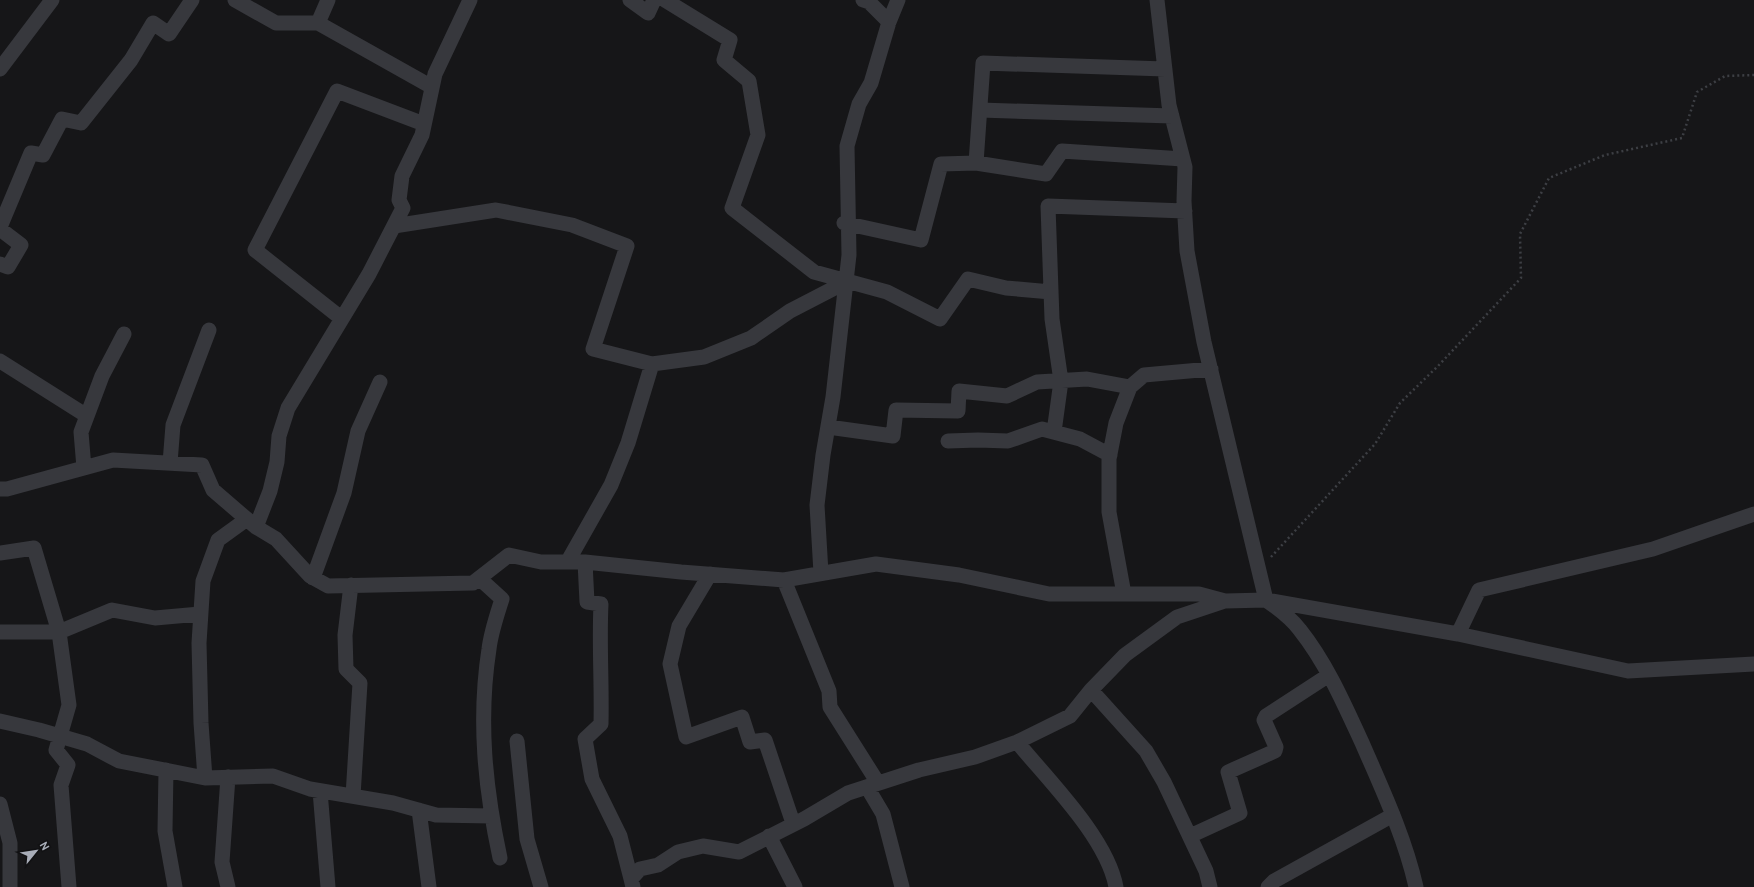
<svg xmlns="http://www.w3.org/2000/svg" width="1754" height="887" font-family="Overpass,sans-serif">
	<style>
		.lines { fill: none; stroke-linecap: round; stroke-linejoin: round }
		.path { stroke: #3d3f44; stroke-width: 2.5; stroke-dasharray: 2 3; stroke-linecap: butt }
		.street { stroke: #37383d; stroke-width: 15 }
	</style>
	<rect width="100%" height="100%" fill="#161618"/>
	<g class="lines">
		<!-- path -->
		<path class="path" d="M1271,557L1375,444L1400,403L1438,366L1521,278L1520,234L1549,178L1605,155L1682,138L1697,92L1725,76L1754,75"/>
		<!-- street -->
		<path class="street" d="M235,0L276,23H318L432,87
			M630,0L648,13L654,0
			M665,0L730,40L724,60L749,81L758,135L732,208L814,272L887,292L940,319L968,279L1006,288L1051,292
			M863,0L869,2L889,22
			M1157,0L1169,105L1185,167L1184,201L1187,251L1204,342L1266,600C1279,609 1291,618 1300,630C1327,664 1345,706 1363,745C1383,791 1405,838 1416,887
			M318,23L328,0
			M0,69L52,0
			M980,110L1172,116
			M976,163L983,63L1165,69
			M844,223L921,240L941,164L976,163L1046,174L1062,151L1183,159
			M394,226L496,210L572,225L627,246L593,349L652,364L628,443L611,485L568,561
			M0,227L31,153L43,155L62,119L81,123L131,60L153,23L169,34L192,0
			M0,229L21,245L8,267L0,264
			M341,318L255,250L337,91L424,124
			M0,361L87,416
			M652,364L704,357L751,338L790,311L846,282
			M828,427L893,436L896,410L958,411L959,391L1007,396L1037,382L1087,379L1130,387L1144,375L1211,369
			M1054,432L1061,381L1052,319L1048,206L1185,211
			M948,441L978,440L1008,441L1042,429L1080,439L1110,455
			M170,463L173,425L209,330
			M84,468L81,432L102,376L124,334
			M0,489H7L113,460L202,465L213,490L256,527L276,539L310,576L328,586L473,583L509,555L541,562H585L681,572L784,580L876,564L959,575L1049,594H1199L1225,601L1266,600L1458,634L1628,671L1754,664
			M256,527L270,491L277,462L279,436L288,408L369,274L403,208L399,200L402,176L422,135L435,74L470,0
			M0,553L34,548L59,632L69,705L56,750L68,765L61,785L69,887
			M585,562L587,602L601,604C599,644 602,684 601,724L585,739L592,779L620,836L631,879
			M821,573L817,505L823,455L833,397L849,255L847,146L859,104L871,83L889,22L898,0
			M710,574L679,626L670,664L686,737L742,717L750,742L765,740L793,823
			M313,578L344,493L358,431L380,382
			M479,578L502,599C497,615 491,632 489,649C478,720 485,788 500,858
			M784,580L829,691L830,707L878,783
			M351,585L345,635L346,669L360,683L353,796
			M1124,594L1109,512V459L1116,423L1130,387
			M0,632H59L112,610L155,618L200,614
			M1458,634L1479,590L1653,549L1754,514
			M1091,690L1146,751L1164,782L1206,871L1210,887
			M0,721L39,730L87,744L119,761L205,778L273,776L310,789L393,803L436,815L491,816
			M517,741L527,839L541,887
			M1017,742C1049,781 1107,838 1116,887
			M166,770L165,831L175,887
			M205,778L201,723L199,643L203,581L218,540L247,519
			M867,787L883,814L902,887
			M320,791L328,887
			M0,804L10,843V887
			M419,810L429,887
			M769,836L795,887
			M1190,836L1240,813L1228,772L1275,751L1276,747L1264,720L1266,716L1329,675
			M228,887L222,862L228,777
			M633,887L631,879L640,869L658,865L678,852L703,846L739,852L804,819L848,793L919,770L975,757L1017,742L1070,716L1091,690L1125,655L1177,617L1225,601
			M1268,887L1274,881L1393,815"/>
	</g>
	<!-- north arrow -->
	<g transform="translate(36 851) rotate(60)" stroke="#111113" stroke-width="3" paint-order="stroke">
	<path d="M0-3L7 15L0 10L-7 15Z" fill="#a8adb8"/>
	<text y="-6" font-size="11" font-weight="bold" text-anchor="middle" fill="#a8adb8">N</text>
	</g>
</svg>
